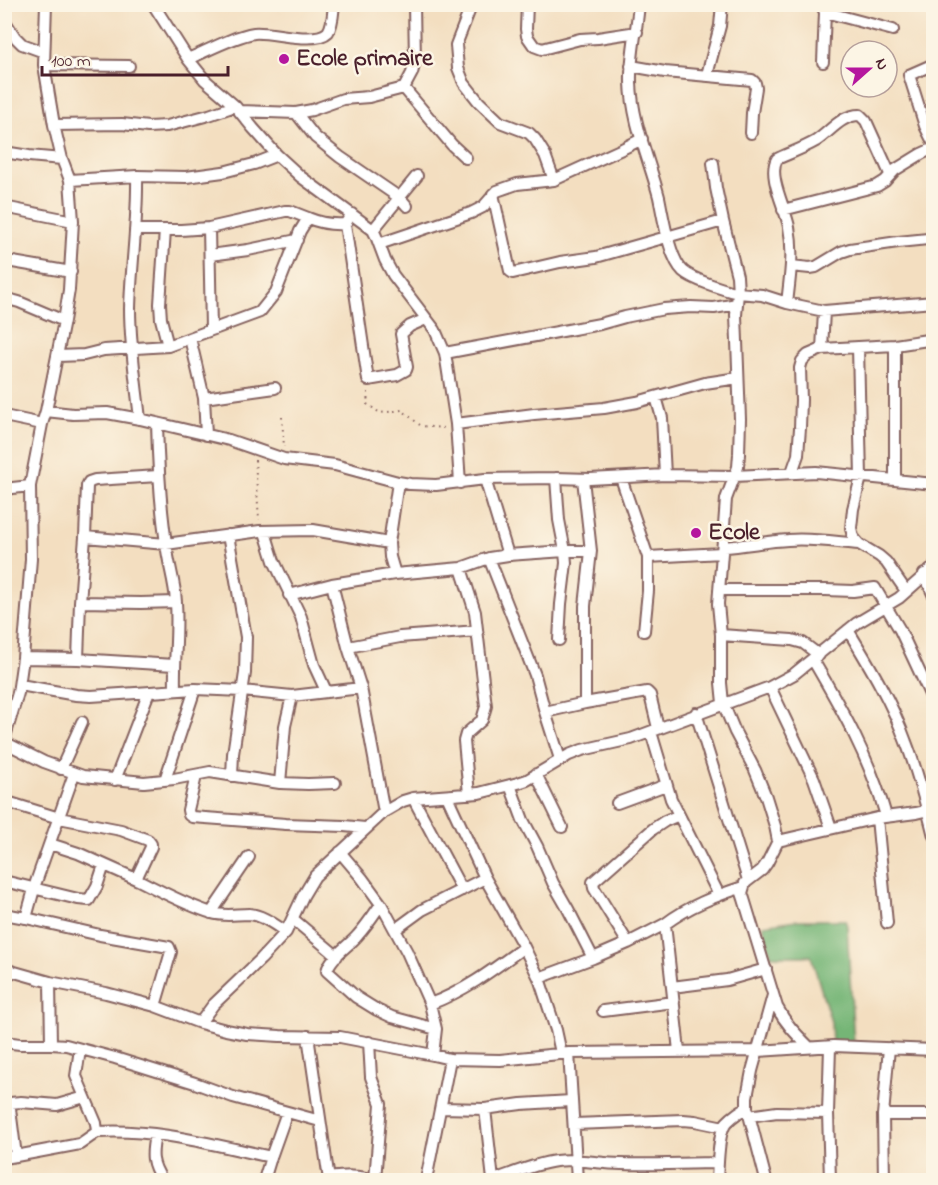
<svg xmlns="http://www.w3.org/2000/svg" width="938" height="1185" font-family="'Indie Flower',sans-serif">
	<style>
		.forest { fill: #75b576; stroke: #606a50; stroke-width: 1.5 }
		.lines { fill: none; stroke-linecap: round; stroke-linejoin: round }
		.street-casing { stroke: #85625f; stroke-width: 14 }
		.path { stroke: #85625f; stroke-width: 2; stroke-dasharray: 1.5 4.5; stroke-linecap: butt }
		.street { stroke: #fff; stroke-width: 10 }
		.poi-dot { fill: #b5179e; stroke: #fcf5e5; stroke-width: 2 }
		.labels { text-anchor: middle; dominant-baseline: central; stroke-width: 5; stroke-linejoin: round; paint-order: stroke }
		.poi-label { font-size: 24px; font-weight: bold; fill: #4a1f2b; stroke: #fcf5e5; text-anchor: start }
	</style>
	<rect width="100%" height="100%" fill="#fcf5e5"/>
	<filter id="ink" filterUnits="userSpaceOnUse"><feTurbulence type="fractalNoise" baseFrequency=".0167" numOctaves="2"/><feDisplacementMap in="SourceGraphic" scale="12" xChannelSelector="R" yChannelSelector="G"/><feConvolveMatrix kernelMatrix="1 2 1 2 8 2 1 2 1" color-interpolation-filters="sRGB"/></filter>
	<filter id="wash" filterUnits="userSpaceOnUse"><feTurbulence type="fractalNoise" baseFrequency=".008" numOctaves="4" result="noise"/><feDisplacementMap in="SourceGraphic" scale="24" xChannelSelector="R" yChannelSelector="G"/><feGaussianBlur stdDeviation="1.35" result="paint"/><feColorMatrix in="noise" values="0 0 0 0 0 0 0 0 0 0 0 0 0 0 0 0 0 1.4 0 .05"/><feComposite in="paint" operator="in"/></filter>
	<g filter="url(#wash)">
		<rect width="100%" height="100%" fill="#f3dec0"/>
		<!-- forest -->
		<path class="forest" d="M796,920H845L847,926L854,1044H832L831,1022L811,956H771L763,925Z"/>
	</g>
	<g filter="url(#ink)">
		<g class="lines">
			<defs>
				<path id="street" d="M153,4L188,59L205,80L235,106L253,128L277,155L301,177L373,230L376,236L385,260L393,275L435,330L445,353L456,424L460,483
					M472,4L456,45L458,68L464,83L479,102L500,122L529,133L535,139L545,155L554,180
					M527,4L526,29L527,36L534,46L542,49L580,39L598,38L637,32
					M639,4C637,29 630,58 631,82C632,122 649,159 659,197C663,216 669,258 683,271C693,280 725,290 738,293L736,315L740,419L739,454L738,467L726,499L722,553L718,604L721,635V683L723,703L735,732L755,770L766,797L775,826L778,841L767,863L762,870L745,883L742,893L744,899L777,1007C785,1023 796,1034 809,1047
					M821,4L825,12L823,62
					M825,12L893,30
					M4,20L15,37L22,44L44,52
					M188,59C207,51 234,36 254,33C271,31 315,45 328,32C333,25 333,12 334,4
					M934,64L909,75L925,126L934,144
					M44,65L129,66
					M631,66L665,72L752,80L755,83L756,88L752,113L751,133
					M707,75L720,26L722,4
					M404,88L452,145L466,158
					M240,111L296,113L312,110L343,99L369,97L404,88L412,73L415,61L414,4
					M296,113L315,137L340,157L400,198L407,206
					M54,125L122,124L148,127L167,126L209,115L235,106
					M4,152L29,156L62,159
					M713,163L716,188L723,221
					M137,176C138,221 131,265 130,309C130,345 136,383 140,419
					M70,180L137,176L186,177L223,172L254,164L277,155
					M493,194L510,271L513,273L560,262L596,257L723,221L737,276L738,293L762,295L787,303C790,277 794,253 789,227C786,209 767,176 777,159C790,153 804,148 816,141C831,131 841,115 860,115L866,121L890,174
					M4,207L73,221
					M783,210L877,186L885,181L895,170L921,154L934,148
					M345,224L368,380L397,375L406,370L407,367L401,334L410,326L426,319
					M209,228L211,329
					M135,230H181L209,228L285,211H290L308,218
					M165,230L160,304L161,319L168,346
					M373,230L417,176
					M379,244L471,213L483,207L497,191L517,184L554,180L622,149L642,139
					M210,255L248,250L297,240
					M7,261L71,272
					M791,266L810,268L816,267L841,252L850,249L898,242L928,239
					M4,298L19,302L64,321
					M787,303L824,311L934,302
					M190,338L204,398L206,435
					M895,345V480
					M858,347L861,477L853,509L851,528L853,537L859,544L879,556L886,562L906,591
					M822,349L895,345L934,339
					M445,353L600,324L625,317L664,309L691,307L714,308L737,304
					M58,356L84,355L104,350L168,346L260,312L276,292L300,231L308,218C320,223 332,225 345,224L352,214
					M656,397L662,418L665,475
					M204,398L275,388
					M46,411L73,414L107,413L140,419L229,440L284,459L335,465L398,482L410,484L436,485L485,479L556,478L590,479L665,475L734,476L816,472L934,484
					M4,416L42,424
					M157,423C158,463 160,503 166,543C168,563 175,582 176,602C178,631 174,660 175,690
					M456,424L534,414L604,408L637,402L705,383L738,378
					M792,472L798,455L800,428L801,400L800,368L802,361L808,355L822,349L824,311
					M556,478L559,520L565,551L566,563L561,604L559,640
					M621,478L648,557
					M485,479L508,555
					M583,479L591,551L585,606V703
					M4,489L30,486
					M265,532L274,561L301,617L314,665L326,691
					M228,535L246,637L245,673L233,754L232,776
					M85,537L87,486L89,482L95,480L158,476
					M723,547C745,546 766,541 788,540C812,538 835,542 859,544
					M489,558L535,675L545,712L585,703L647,692L650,695L658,728
					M461,568L475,612L486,706L482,720L466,734L464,741L469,794
					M395,574L390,557L389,543L398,482
					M924,574L934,596
					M332,584L348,647L361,688L384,812
					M719,590H826L853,591L875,588L900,630L934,703
					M289,595L332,584L395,574L461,568L489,558L508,555L565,551H591
					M80,602L141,603L176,602
					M848,630C870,666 892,703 906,742C918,773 926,804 934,836
					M644,631L648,591V557L722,553
					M721,635L792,640L803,643L819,655
					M348,647L400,637L477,631
					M23,658L78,659L174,665
					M78,659L80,602L85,537L166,544L260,531L313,530L389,543
					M813,660C843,711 870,759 886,816
					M20,685L76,695L91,696L195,689L242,691L292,696L361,688
					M770,687L814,779L831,828
					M545,712L560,759
					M696,713L748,880
					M651,732L671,799L719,895
					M4,740L18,693L23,658L31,559L30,486L42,424L46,411L64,321L69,290L73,221L70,180L62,159L54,125L44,65L46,4
					M4,742L44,762L83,776L144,782L174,779L210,772L280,783L308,784L335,783
					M61,769L82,722
					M536,774L562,827
					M196,776L188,810L189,815L192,817L286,824L344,826L365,828
					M115,780L149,692
					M165,780L195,689
					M280,783L285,726L292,696
					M510,785L523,820L537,846L553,883L568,909L593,958
					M447,796L485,878L524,947L539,978L556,1030L561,1053
					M413,798L462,890
					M4,801L59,818L121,830L148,840L151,844V847L136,879C161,891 186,905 212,913C226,917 235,914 249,914C263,915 275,925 286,932
					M617,803L666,785
					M877,818L887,923
					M778,841L877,818L916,813L933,809
					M50,844L78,853L136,879
					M340,852L362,878L381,904L407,952L430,1004L436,1029L433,1055
					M4,881L78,899L89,900L97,886L104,865
					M381,904C374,914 367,925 358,935C349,946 330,957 327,971L356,997L377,1010L392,1017L436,1029
					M211,913L249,857
					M4,914L26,918L36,882L74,774
					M26,918L100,935L169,947L171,952L155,1006
					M293,919L337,956
					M396,929L422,910L485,878
					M628,943L594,888L593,882L653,829L665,821L679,815
					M4,969L50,982L106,993L155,1006L200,1023L226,1030L247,1034L280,1036L340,1037L433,1055L450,1059L500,1060L569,1053L758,1051L834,1046L934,1050
					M539,978L593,958L628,943L665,924
					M50,982L51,1044L66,1045L115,1058L195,1083L233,1097L320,1121
					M672,987L727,980L766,969
					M430,1004C465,991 494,969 524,947
					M603,1011L674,1002
					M200,1023L213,1005L261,959L286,932L303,896L315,876L384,812L403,801L413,798L479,793L518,783L527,780L569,755L582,750L631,739L770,687L794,674L857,623L899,598L934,567
					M308,1036L329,1180
					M4,1042L20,1044H51
					M369,1042L371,1077L381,1104L375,1180
					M830,1047L828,1113L830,1180
					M80,1049L76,1076L96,1123L97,1132C155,1128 214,1145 271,1157
					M679,1051L665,924C689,906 715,896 743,887
					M569,1053L577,1180
					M441,1108L485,1109L521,1104L571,1101
					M485,1109L493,1180
					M748,1111L766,1180
					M883,1115H934
					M749,1116L777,1112L828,1113
					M574,1124L683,1120L695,1121L724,1127
					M155,1135C151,1155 151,1163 162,1180
					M16,1156L80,1144L97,1132
					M4,1158L16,1156L10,1109V1103L21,1102L57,1105L85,1097
					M328,1178C345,1176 358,1175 374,1180
					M264,1180L271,1157L287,1112
					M426,1180L450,1059
					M494,1180C514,1173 534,1164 556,1161C577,1158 599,1164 621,1164C653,1165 686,1163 718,1163
					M717,1180C718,1167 718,1137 724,1126C729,1118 739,1112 747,1107V1097L752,1071L773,995
					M884,1180L883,1115L889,1048"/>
			</defs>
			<!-- street casing -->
			<use href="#street" class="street-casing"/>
			<!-- path -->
			<path class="path" d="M368,392L367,404L380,413L402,410L421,426L445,428
				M282,417L284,447
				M255,460L259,520"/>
			<!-- street -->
			<use href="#street" class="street"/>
		</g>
	</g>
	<!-- markers -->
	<g class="poi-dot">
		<circle cx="284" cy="59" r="6"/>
		<circle cx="696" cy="533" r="6"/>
	</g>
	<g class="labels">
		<!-- poi labels -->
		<g class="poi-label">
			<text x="296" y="59">Ecole primaire</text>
			<text x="708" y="533">Ecole</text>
		</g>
	</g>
	<!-- margin -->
	<rect width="938" height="1185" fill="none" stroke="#fcf5e5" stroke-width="24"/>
	<!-- north arrow -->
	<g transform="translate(869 69) rotate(69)"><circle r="28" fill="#fcf5e5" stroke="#b59f9b" stroke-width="1.5"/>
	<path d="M0-4.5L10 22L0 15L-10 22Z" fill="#b5179e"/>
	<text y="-9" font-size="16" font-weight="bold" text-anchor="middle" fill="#4a1f2b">N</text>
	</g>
	<!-- scale -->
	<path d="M42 66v9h186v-9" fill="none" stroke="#4a1f2b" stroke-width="3"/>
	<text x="51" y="66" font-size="18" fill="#4a1f2b" stroke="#fcf5e5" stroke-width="4.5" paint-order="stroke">100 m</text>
</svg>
